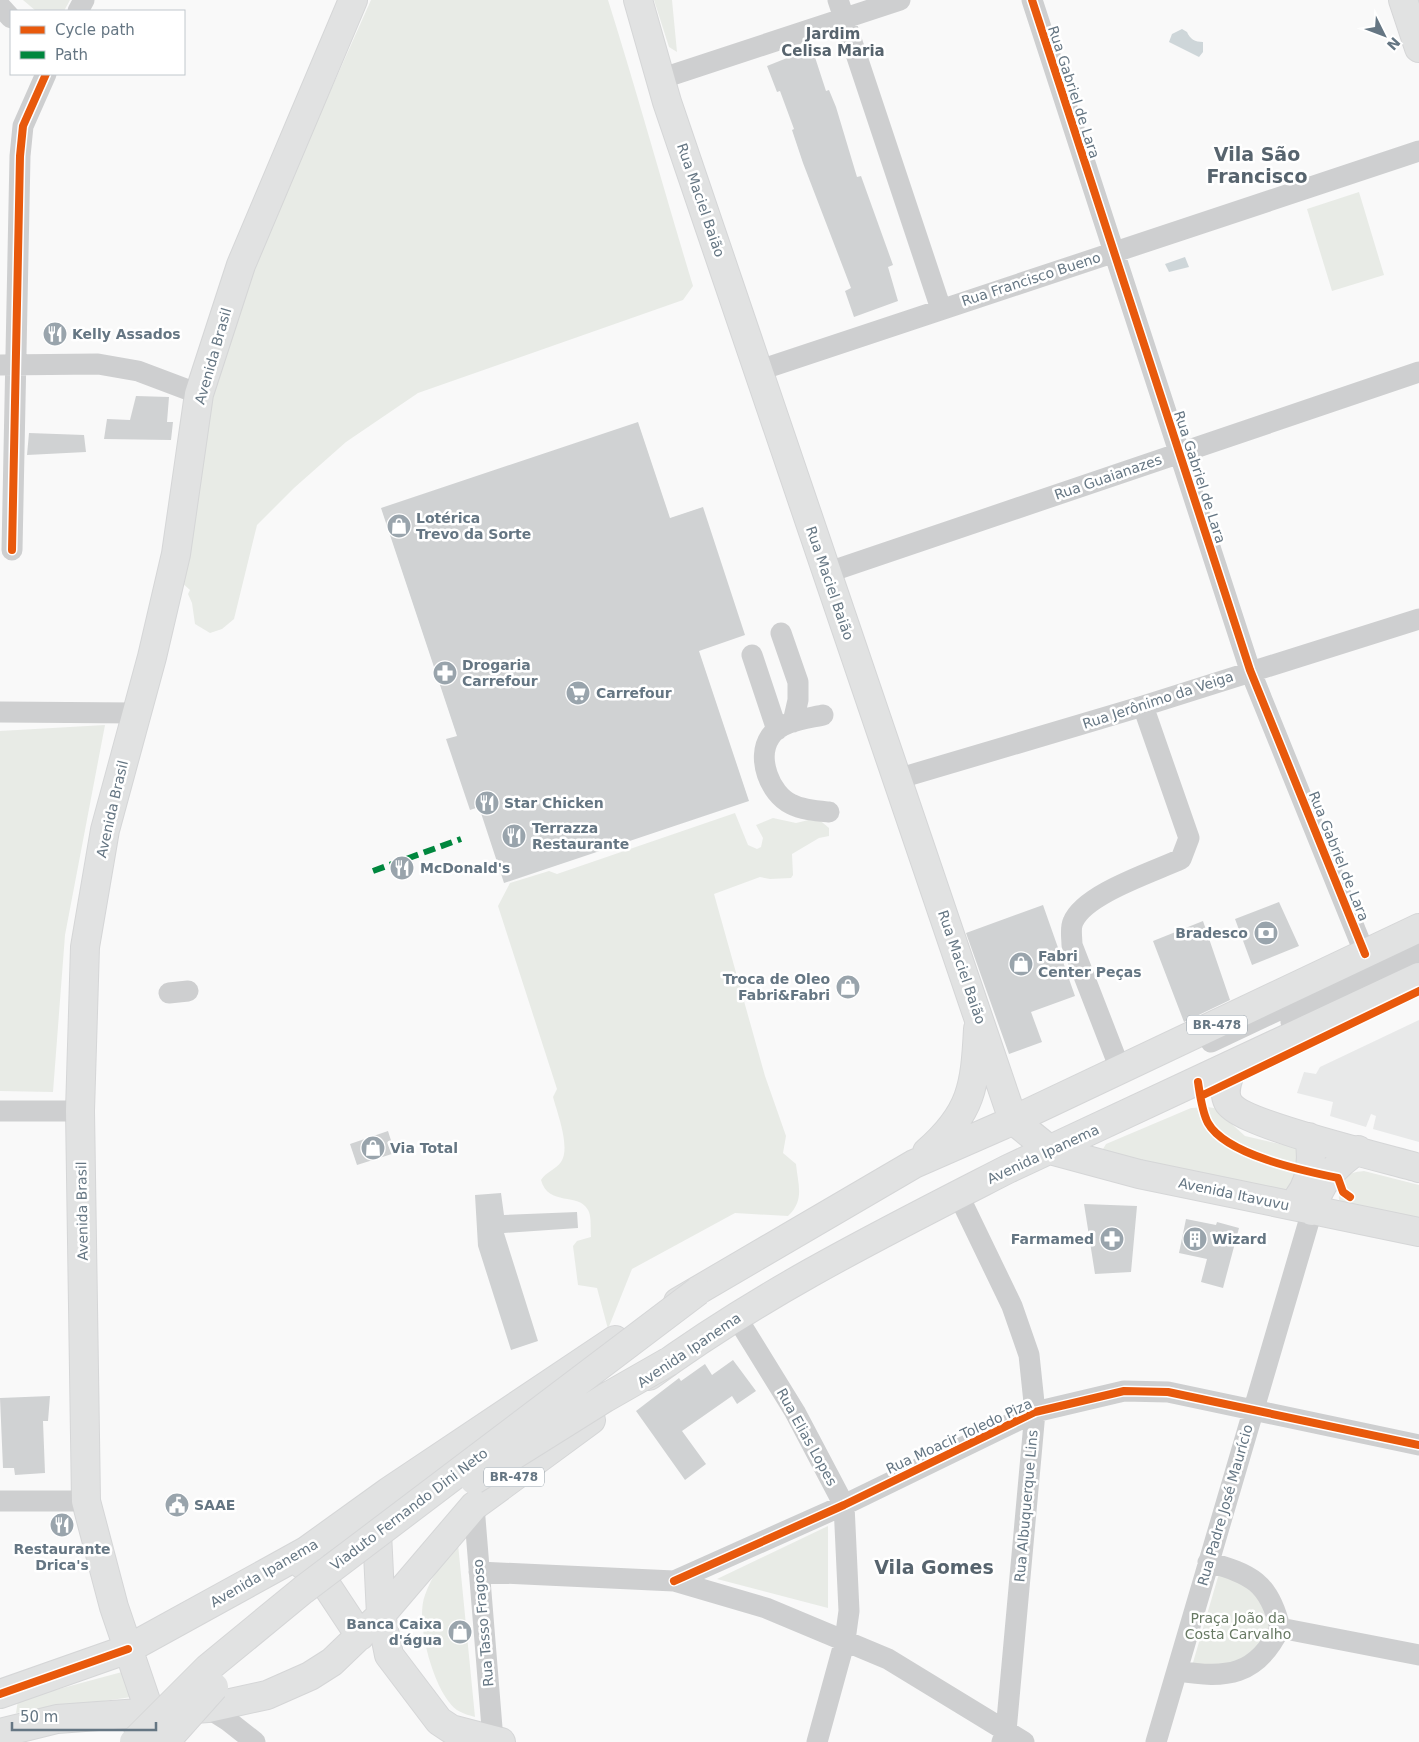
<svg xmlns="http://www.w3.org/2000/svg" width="1419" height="1742" font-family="'DejaVu Sans',sans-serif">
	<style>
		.built { fill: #e8e9e9 }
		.green { fill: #e8ebe6 }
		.water { fill: #ced6d9 }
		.building { fill: #d0d2d3 }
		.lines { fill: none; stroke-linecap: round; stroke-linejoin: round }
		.major-casing { stroke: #d5d6d7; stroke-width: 30 }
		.minor { stroke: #cecfd0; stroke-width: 21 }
		.major { stroke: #e1e2e2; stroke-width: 28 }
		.major-bridge-casing { stroke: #d5d6d7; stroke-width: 30; stroke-linecap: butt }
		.major-bridge { stroke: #e1e2e2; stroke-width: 28 }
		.quiet { stroke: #00873e; stroke-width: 6; stroke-dasharray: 12 6; stroke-linecap: butt }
		.cycleway-casing { stroke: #fff; stroke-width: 11 }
		.cycleway { stroke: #e8590c; stroke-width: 8 }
		.labels { text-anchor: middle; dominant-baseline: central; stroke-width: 5; stroke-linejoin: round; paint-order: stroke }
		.shield { fill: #fff; stroke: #939fa8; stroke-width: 1 }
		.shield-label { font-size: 12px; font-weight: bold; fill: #657683 }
		.street-label { font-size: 14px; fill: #657683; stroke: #fff }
		.poi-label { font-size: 14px; font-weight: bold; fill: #657683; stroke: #fff; text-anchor: start }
		.park-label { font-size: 14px; fill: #687a64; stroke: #fff }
		.neighbourhood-label { font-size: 15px; font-weight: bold; fill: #57646e; stroke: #fff }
		.district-label { font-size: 19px; font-weight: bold; fill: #57646e; stroke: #fff }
	</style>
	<rect width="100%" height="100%" fill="#f9f9f9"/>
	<!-- built -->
	<path class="built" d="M1419,1020V1142L1373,1129L1376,1116L1371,1114L1366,1127L1330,1116L1333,1102L1297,1093L1304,1072L1316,1074L1320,1067Z"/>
	<!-- green -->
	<path class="green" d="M23,0H70L64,11H36Z
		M371,0H608C638,95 664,191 693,286L683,300L418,393L346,442L294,488L257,525L234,619L222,629L210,633L195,624L192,603L188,594L190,590L181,582L211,403L255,260Z
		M654,0H672L677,52L669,47Z
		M1359,192L1384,275L1332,291L1307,209Z
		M105,725L65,935L53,1092L0,1091V731Z
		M735,813L748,845L757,849L761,847L763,838L756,825L773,818L796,823L817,818L829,828V836L819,838L792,854L793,875L791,878L770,879L760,877L714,894L765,1076L786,1136L783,1153L796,1164C798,1185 805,1200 788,1216L735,1213L632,1269L608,1329L597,1288L578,1285L573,1246L577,1241L591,1237C590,1229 592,1217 588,1210C579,1192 548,1207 541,1180C546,1172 556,1169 561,1162C571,1148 557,1112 553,1097L557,1089L498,906L510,883L549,871L557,874Z
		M1207,1107L1214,1108L1245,1136L1302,1149L1304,1159L1289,1194L1106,1154L1103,1149L1106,1144L1191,1108Z
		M1364,1171L1419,1185V1219L1345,1204L1339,1200C1338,1179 1343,1173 1364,1171Z
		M828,1526V1608L717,1579Z
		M458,1544L475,1717C464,1714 455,1711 449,1702C432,1681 415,1621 425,1595C432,1575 444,1560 458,1544Z
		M1220,1570L1249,1582L1273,1627L1242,1665L1192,1666Z
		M122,1672L132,1697L16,1713L18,1700Z"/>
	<!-- water -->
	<path class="water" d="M1182,29L1187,32C1190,39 1195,42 1203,42V52L1199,57L1169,42L1172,34Z
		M1185,257L1189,267L1169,272L1165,264Z"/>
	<!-- building -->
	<path class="building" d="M812,48L826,91L829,90L836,107L857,177L861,176L893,265L888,267L898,301L854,317L845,291L851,288L803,163L792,130L794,129L780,91L777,92L767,66Z
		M136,396L169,397L167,422H173L171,440L104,439L107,419L130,420Z
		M638,422L670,518L703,507L745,635L699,651L749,801L504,883L479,807L470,810L446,739L457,736L381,508Z
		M29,433L84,435L86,452L27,455Z
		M1279,902L1299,946L1252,965L1235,919Z
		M1043,905L1075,996L1031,1012L1042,1042L1009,1054L966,933Z
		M1203,921L1230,1000L1184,1022L1153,941Z
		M388,1131L395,1153L357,1165L350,1144Z
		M501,1193L504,1215L577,1212L578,1228L504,1233L538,1341L511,1350L478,1246L475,1195Z
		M1084,1204L1137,1206L1131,1272L1095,1274Z
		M1186,1219L1216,1225L1217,1222L1239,1228L1223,1288L1201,1282L1207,1259L1179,1253Z
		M733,1360L756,1391L737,1404L732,1396L682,1431L706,1464L685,1480L636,1411L679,1378L681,1381L705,1364L712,1375Z
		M50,1396L48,1421H43L45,1473L15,1475L14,1468H3L0,1398Z"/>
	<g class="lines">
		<defs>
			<path id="major" d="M638,0L667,102L1013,1120L1050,1150L1139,1174L1419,1232
				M1403,0L1419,48
				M1233,1065C1229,1077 1222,1090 1228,1102C1239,1124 1388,1159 1419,1168
				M927,1152C972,1113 975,1086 978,1029
				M1298,1198C1312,1180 1313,1159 1309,1137
				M1312,1211C1319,1183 1335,1165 1358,1150
				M678,1302L914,1164L1003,1125L1419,928
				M649,1376C760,1294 885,1232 1008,1169L1419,977
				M376,1512L381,1615L389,1655L439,1721L451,1729L501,1742
				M303,1565L315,1568L360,1636
				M0,1694L128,1649L306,1551L388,1492L615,1340
				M0,1733L57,1719L208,1708L267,1695L310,1676L332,1662L381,1615L474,1506L591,1420
				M160,1742L114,1607L86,1501L80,1111L85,947L105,830L152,657L176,554L199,394L241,265L353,0"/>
		</defs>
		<!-- major casing -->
		<use href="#major" class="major-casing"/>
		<!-- minor -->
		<path class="minor" d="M838,0L941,309
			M1032,0L1250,670L1365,954
			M0,6L11,18
			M78,11L84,0
			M660,79L900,0
			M0,365L98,364L138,371L199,394
			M757,371L1419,151
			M12,550L20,156L23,126L46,74
			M826,573L1419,372
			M781,633L798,682V700L793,722
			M752,655L777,730
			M0,712L136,713
			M823,715C806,719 780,721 770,737C756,758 770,794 791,804C802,810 817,811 829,812
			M897,779L1143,706L1419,619
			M169,993L188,991
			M1291,1022L1419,961
			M1211,1042L1419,944
			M1120,1069L1072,945C1072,938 1070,928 1073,922C1084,894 1153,872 1181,859L1189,838L1143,706
			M0,1111H80
			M958,1194L1012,1306L1029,1355L1035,1412L1006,1731L1002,1742
			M737,1318L795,1412L844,1505L849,1611L845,1640L817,1742
			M0,1501H86
			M474,1506L493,1740
			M479,1572L674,1581L766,1608L888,1659L1024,1742
			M674,1581L844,1505L1035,1412L1124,1391L1168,1392L1419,1445
			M1280,1628L1419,1655
			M1178,1671C1226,1679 1257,1676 1280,1628C1269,1582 1251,1574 1208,1562
			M208,1708L227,1720L255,1742
			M1156,1742L1312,1211"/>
		<!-- major -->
		<use href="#major" class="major"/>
		<defs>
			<path id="major-bridge" d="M474,1480L605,1398L668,1362
				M134,1742L208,1668L303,1590L698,1291
				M165,1742L214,1687"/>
		</defs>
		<!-- major-bridge casing -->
		<use href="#major-bridge" class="major-bridge-casing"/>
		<!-- major-bridge -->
		<use href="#major-bridge" class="major-bridge"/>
		<!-- quiet -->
		<path class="quiet" d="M373,871L461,839"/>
		<defs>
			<path id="cycleway" d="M1032,0L1250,670L1365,954
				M12,550L20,156L23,126L46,74
				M1198,1082C1200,1095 1202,1112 1208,1123C1226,1155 1304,1171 1338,1178L1343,1192L1350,1197
				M1201,1096L1419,991
				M674,1581L844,1505L1035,1412L1124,1391L1168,1392L1419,1445
				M0,1694L128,1649"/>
		</defs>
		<!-- cycleway casing -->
		<use href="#cycleway" class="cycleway-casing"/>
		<!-- cycleway -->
		<use href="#cycleway" class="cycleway"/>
	</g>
	<!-- icons -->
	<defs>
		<symbol id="restaurant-disc" viewBox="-11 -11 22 22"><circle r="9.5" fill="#99a4ac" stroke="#fff"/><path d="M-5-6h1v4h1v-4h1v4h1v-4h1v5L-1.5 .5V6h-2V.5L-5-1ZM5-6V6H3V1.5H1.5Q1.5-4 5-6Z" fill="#fff"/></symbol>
		<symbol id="shop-disc" viewBox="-11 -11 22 22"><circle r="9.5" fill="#99a4ac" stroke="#fff"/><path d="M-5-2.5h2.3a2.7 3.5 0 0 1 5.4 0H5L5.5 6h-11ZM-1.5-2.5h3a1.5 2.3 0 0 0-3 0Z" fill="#fff"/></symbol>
		<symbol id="pharmacy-disc" viewBox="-11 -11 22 22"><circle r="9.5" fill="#99a4ac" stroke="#fff"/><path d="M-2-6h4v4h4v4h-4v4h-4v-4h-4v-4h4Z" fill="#fff"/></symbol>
		<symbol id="supermarket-disc" viewBox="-11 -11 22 22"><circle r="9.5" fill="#99a4ac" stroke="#fff"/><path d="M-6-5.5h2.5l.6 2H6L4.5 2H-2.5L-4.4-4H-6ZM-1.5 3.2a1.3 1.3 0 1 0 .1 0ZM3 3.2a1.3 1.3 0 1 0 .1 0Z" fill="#fff"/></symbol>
		<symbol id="bank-disc" viewBox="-11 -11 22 22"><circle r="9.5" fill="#99a4ac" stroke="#fff"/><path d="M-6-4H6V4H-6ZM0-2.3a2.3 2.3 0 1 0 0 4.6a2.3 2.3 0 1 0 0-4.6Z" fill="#fff"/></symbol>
		<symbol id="building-disc" viewBox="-11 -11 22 22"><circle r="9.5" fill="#99a4ac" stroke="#fff"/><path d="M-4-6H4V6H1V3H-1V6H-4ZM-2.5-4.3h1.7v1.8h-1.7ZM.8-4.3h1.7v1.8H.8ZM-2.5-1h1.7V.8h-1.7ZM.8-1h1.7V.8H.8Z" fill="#fff"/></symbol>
		<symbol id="civic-disc" viewBox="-11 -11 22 22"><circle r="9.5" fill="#99a4ac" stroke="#fff"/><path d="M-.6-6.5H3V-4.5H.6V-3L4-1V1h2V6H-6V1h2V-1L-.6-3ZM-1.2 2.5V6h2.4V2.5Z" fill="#fff"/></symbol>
	</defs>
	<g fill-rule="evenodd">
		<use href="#restaurant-disc" x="41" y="320" width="28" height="28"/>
		<use href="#shop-disc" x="385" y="512" width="28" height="28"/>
		<use href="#pharmacy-disc" x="431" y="659" width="28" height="28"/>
		<use href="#supermarket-disc" x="564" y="679" width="28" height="28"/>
		<use href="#restaurant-disc" x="473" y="789" width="28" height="28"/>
		<use href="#restaurant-disc" x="500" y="822" width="28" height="28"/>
		<use href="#restaurant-disc" x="388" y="854" width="28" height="28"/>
		<use href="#bank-disc" x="1252" y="919" width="28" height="28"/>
		<use href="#shop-disc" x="1007" y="950" width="28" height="28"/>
		<use href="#shop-disc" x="834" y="973" width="28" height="28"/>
		<use href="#shop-disc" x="359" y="1134" width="28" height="28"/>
		<use href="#pharmacy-disc" x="1098" y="1225" width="28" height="28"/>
		<use href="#building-disc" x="1181" y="1225" width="28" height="28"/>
		<use href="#civic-disc" x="163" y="1491" width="28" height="28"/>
		<use href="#restaurant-disc" x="48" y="1511" width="28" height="28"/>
		<use href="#shop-disc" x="446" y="1618" width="28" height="28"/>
	</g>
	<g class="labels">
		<!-- shield labels -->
		<g class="shield">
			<rect x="1187" y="1015.5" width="60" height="19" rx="4"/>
			<rect x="484" y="1467.5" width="60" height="19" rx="4"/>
		</g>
		<g class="shield-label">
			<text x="1217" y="1025">BR-478</text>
			<text x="514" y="1477">BR-478</text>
		</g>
		<!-- street labels -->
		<g class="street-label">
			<text transform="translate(1074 92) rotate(72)">Rua Gabriel de Lara</text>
			<text transform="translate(701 200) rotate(71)">Rua Maciel Baião</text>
			<text transform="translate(1031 279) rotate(-18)">Rua Francisco Bueno</text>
			<text transform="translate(213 356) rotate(-74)">Avenida Brasil</text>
			<text transform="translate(1108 477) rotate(-19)">Rua Guaianazes</text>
			<text transform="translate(1200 477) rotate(72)">Rua Gabriel de Lara</text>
			<text transform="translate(830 583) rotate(71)">Rua Maciel Baião</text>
			<text transform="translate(1158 700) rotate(-18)">Rua Jerônimo da Veiga</text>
			<text transform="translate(112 809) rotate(-77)">Avenida Brasil</text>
			<text transform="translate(1339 856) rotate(68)">Rua Gabriel de Lara</text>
			<text transform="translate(962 967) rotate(71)">Rua Maciel Baião</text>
			<text transform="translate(1043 1154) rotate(-25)">Avenida Ipanema</text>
			<text transform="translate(1234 1194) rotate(12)">Avenida Itavuvu</text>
			<text transform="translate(82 1211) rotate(-91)">Avenida Brasil</text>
			<text transform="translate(689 1350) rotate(-34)">Avenida Ipanema</text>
			<text transform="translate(959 1436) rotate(-25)">Rua Moacir Toledo Piza</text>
			<text transform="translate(807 1437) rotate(61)">Rua Elias Lopes</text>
			<text transform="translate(1225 1505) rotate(-74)">Rua Padre José Maurício</text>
			<text transform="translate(1026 1506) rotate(-85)">Rua Albuquerque Lins</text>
			<text transform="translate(409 1509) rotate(-37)">Viaduto Fernando Dini Neto</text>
			<text transform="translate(264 1573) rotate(-30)">Avenida Ipanema</text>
			<text transform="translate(483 1623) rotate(-95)">Rua Tasso Fragoso</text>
		</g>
		<!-- poi labels -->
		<g class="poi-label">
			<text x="72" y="334">Kelly Assados</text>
			<text x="416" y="518">Lotérica<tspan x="416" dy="16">Trevo da Sorte</tspan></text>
			<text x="462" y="665">Drogaria<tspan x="462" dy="16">Carrefour</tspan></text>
			<text x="596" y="693">Carrefour</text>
			<text x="504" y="803">Star Chicken</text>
			<text x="532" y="828">Terrazza<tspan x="532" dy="16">Restaurante</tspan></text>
			<text x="420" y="868">McDonald's</text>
			<text x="1248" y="933" text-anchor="end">Bradesco</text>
			<text x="1038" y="956">Fabri<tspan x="1038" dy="16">Center Peças</tspan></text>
			<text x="830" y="979" text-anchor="end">Troca de Oleo<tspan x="830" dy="16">Fabri&amp;Fabri</tspan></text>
			<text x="390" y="1148">Via Total</text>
			<text x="1094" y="1239" text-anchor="end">Farmamed</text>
			<text x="1212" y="1239">Wizard</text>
			<text x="194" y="1505">SAAE</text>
			<text x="62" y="1549" text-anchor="middle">Restaurante<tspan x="62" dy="16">Drica's</tspan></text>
			<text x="442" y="1624" text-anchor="end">Banca Caixa<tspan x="442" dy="16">d'água</tspan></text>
		</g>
		<!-- park labels -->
		<g class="park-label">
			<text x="1238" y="1618">Praça João da<tspan x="1238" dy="16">Costa Carvalho</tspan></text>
		</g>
		<!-- neighbourhood labels -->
		<g class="neighbourhood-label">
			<text x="833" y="34">Jardim<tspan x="833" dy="17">Celisa Maria</tspan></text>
		</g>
		<!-- district labels -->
		<g class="district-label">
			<text x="1257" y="154">Vila São<tspan x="1257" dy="22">Francisco</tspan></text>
			<text x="934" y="1567">Vila Gomes</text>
		</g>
	</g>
	<!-- legend -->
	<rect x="10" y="10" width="175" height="65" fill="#ffffff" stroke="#c1c8cd"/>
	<rect x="20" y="26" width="25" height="8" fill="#e8590c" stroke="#c1c8cd"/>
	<text x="55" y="35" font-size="15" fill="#657683">Cycle path</text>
	<rect x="20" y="51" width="25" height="8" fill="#00873e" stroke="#c1c8cd"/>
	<text x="55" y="60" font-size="15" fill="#657683">Path</text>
	<!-- north arrow -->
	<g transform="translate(1384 35) rotate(132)" stroke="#ffffff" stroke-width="4" paint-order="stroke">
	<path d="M0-4L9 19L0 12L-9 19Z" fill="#657683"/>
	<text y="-8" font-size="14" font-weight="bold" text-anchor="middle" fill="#657683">N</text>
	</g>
	<!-- scale -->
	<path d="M12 1722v8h144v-8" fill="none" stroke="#657683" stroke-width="2.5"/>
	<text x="20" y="1722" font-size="15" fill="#657683" stroke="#ffffff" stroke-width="4" paint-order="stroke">50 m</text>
</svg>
